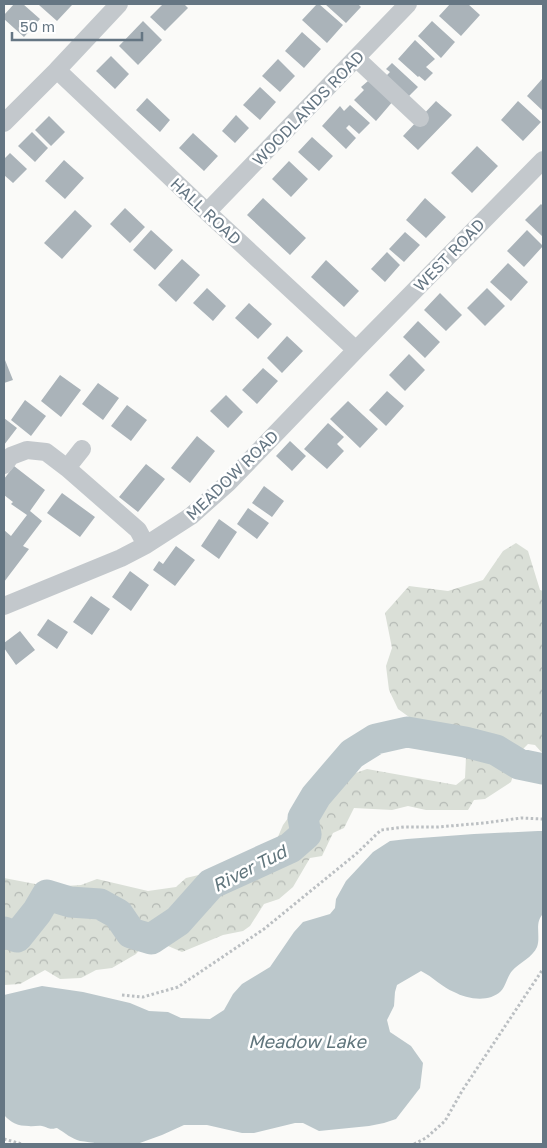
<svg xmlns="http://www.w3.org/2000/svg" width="547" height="1148" font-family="'Golos Text',sans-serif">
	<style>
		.forest { fill: url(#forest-crowns) }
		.water { fill: #bbc7cb }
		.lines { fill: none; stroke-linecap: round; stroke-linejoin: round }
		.river { stroke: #bbc7cb; stroke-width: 31 }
		.building { fill: #aab3b9 }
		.path { stroke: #bbbfc2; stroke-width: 3; stroke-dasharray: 2.5 2.5; stroke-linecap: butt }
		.minor { stroke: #c3c8cc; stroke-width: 18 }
		.labels { text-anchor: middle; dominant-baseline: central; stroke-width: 5; stroke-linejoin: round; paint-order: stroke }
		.street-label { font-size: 16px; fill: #657683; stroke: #fff }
		.water-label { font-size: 18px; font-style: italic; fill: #60757c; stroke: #fff }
	</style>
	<defs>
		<pattern id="forest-crowns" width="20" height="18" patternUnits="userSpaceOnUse" patternTransform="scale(1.25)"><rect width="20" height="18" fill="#dadfd7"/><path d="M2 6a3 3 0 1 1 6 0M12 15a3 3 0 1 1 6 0" fill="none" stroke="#b4b9b4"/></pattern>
	</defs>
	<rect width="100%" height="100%" fill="#fafaf8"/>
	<!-- forest -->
	<path class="forest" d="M516,543L528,551L540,590L543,591V754L535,745L528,744L521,751L511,782L485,799L474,800L468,810H426L408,806L392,810L354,808L344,828L333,833L322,856L310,858L293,887L279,899L264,904L250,926L243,931L223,935L182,952L168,946L141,948L136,954L112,968L96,970L81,978L60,979L45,970L20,984L4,985V878L51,887L81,885L97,879L148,891L176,887L186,878L207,873L242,877L260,871L265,867L283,825L299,803L304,791L367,769L456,785L465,778L466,758L398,709L389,690L386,666L392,648L385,613L409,586L448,591L483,580L503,551Z"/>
	<!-- water -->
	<path class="water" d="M538,831H543V914C534,923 541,936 537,947C533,957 519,963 512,971C507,977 506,986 501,991C489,1003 467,999 454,992C442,987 433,977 421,971L397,985L395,992L394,1006L387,1020L390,1032L411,1046L423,1063L420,1088L396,1119L384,1123L369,1126L319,1131L303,1123H295L254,1133H242L207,1125H184L162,1135L137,1144H98C92,1142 86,1142 80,1141C72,1139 65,1133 57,1128C48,1130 50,1128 42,1126C38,1125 33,1127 29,1126C18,1126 11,1123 4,1115V995L42,986L83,992L130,1003L149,1011L168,1012L181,1018L210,1019L224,1010L233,994L242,984L270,967L294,932L303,922L330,914L335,908L336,899L346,881L373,852L390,841L407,839L474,834Z"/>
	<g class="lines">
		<!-- river -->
		<path class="river" d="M4,932L17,937L37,912L47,895L70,902L100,904L118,914L131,933L151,939L178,921L211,884L290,848L306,834L303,818L316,796L352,754L376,739L407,732L465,742L496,750L519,764L543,769"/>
	</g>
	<!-- building -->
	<path class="building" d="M14,4H23L40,19L24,37L4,19V15Z
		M40,4H71L72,5L57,21L39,5Z
		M163,4H184L188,8L165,31L150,17Z
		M317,4H319L343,25L327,43L302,20Z
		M325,4H358L361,7L346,23Z
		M450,4H468L480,15L461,36L439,16Z
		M143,21L162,40L138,65L119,46Z
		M432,21L455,42L441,58L418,36Z
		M302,32L321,49L304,68L285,51Z
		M415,40L435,59L426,67L433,73L425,81L419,76L418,77L398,59Z
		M111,56L129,74L115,89L96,71Z
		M278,59L295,76L280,92L262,76Z
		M392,63L418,87L405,100L383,79L390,72L386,69Z
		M542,79L543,81V111L527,96Z
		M368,81L394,100L376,121L354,100L364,90L361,87Z
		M260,87L276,102L260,120L243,105Z
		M147,98L170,120L160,132L136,110Z
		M436,101L452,115L418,150L403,136Z
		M518,101L541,122L523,141L501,120Z
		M350,105L370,123L359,134L349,125L346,128L356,138L346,149L322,126L340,106L344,111Z
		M236,115L249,128L235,143L222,131Z
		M49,116L65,132L51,146L35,130Z
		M32,132L48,148L35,162L18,146Z
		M193,133L218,156L204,171L179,148Z
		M312,137L333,156L319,171L298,152Z
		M477,146L498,166L472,193L451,173Z
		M10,153L27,169L13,183L4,175V159Z
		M64,160L84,178L65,199L45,181Z
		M289,161L308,179L291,197L272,179Z
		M263,198L306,238L290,255L247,215Z
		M425,198L446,217L426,238L406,220Z
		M541,204L543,206V237L525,220Z
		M125,208L145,227L130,243L110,224Z
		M75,210L92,226L62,259L44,243Z
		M151,230L173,250L155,270L133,250Z
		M527,230L543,246L524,267L507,251Z
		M405,232L420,245L404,262L389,249Z
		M387,252L400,265L385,282L371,269Z
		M182,259L200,275L176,302L158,285Z
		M326,260L359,291L344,307L311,277Z
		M508,263L528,282L511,301L490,282Z
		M207,288L226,306L213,321L193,303Z
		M487,288L505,306L485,326L467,308Z
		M440,293L462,315L446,331L424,310Z
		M249,303L272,324L258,339L235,318Z
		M418,321L440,342L425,358L403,337Z
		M287,336L303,351L282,373L267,358Z
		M409,354L425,370L405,391L389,375Z
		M4,360H5L13,380L4,383Z
		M263,368L278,381L257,404L242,390Z
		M60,375L81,390L61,417L41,401Z
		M98,383L119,398L103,420L82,404Z
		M387,391L404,406L386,426L369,410Z
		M226,395L243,412L228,428L210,411Z
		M25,400L46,416L31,436L11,420Z
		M348,401L378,429L360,448L330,419Z
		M127,405L147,420L131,441L111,426Z
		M4,418L17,428L4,445Z
		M328,423L344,437L337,444L344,451L327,469L304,449Z
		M197,436L215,451L190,483L171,468Z
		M290,441L306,456L292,471L276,456Z
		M146,464L165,479L138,512L119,497Z
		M14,466L45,490L30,511L42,521L23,546L29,549L4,582V530L11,536L27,515L11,504L13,502L4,495V479Z
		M264,486L284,501L272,517L252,503Z
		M62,493L95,517L80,537L47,513Z
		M248,508L269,523L257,539L237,524Z
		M219,519L237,532L219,559L201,546Z
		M176,546L195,560L175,586L153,570L159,561L163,564Z
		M130,571L149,585L131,611L112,597Z
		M91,596L110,609L92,635L73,622Z
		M48,619L68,632L57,649L37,635Z
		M20,631L35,650L16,665L4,648V643Z"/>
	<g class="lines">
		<!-- path -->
		<path class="path" d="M122,995L143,997L178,987L264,929L356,854L381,830L404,827H438L484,823L521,818L543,819
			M4,1139L22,1144
			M414,1144L426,1138L445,1121L462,1091L543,969"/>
		<!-- minor -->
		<path class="minor" d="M356,58L420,118
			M57,70L207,212L356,350
			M4,123L57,70L119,4
			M207,212L408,4
			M4,465L11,456L27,450L46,452L67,468L138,530L146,545
			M67,468L82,449
			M4,606L121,558L146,545L191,516L228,483L356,350L543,160"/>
	</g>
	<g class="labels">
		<!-- street labels -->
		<g class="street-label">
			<text transform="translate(308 108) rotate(-46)">WOODLANDS ROAD</text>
			<text transform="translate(206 211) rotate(43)">HALL ROAD</text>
			<text transform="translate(449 255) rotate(-46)">WEST ROAD</text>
			<text transform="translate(232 475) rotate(-44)">MEADOW ROAD</text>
		</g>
		<!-- water labels -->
		<g class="water-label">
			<text transform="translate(249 868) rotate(-27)">River Tud</text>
			<text x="307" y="1041">Meadow Lake</text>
		</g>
	</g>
	<!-- border -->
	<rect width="547" height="1148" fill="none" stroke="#657683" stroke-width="10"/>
	<!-- scale -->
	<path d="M12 32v8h130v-8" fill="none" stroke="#657683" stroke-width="2.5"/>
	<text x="20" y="32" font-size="15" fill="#657683" stroke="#ffffff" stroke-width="4" paint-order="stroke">50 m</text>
</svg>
